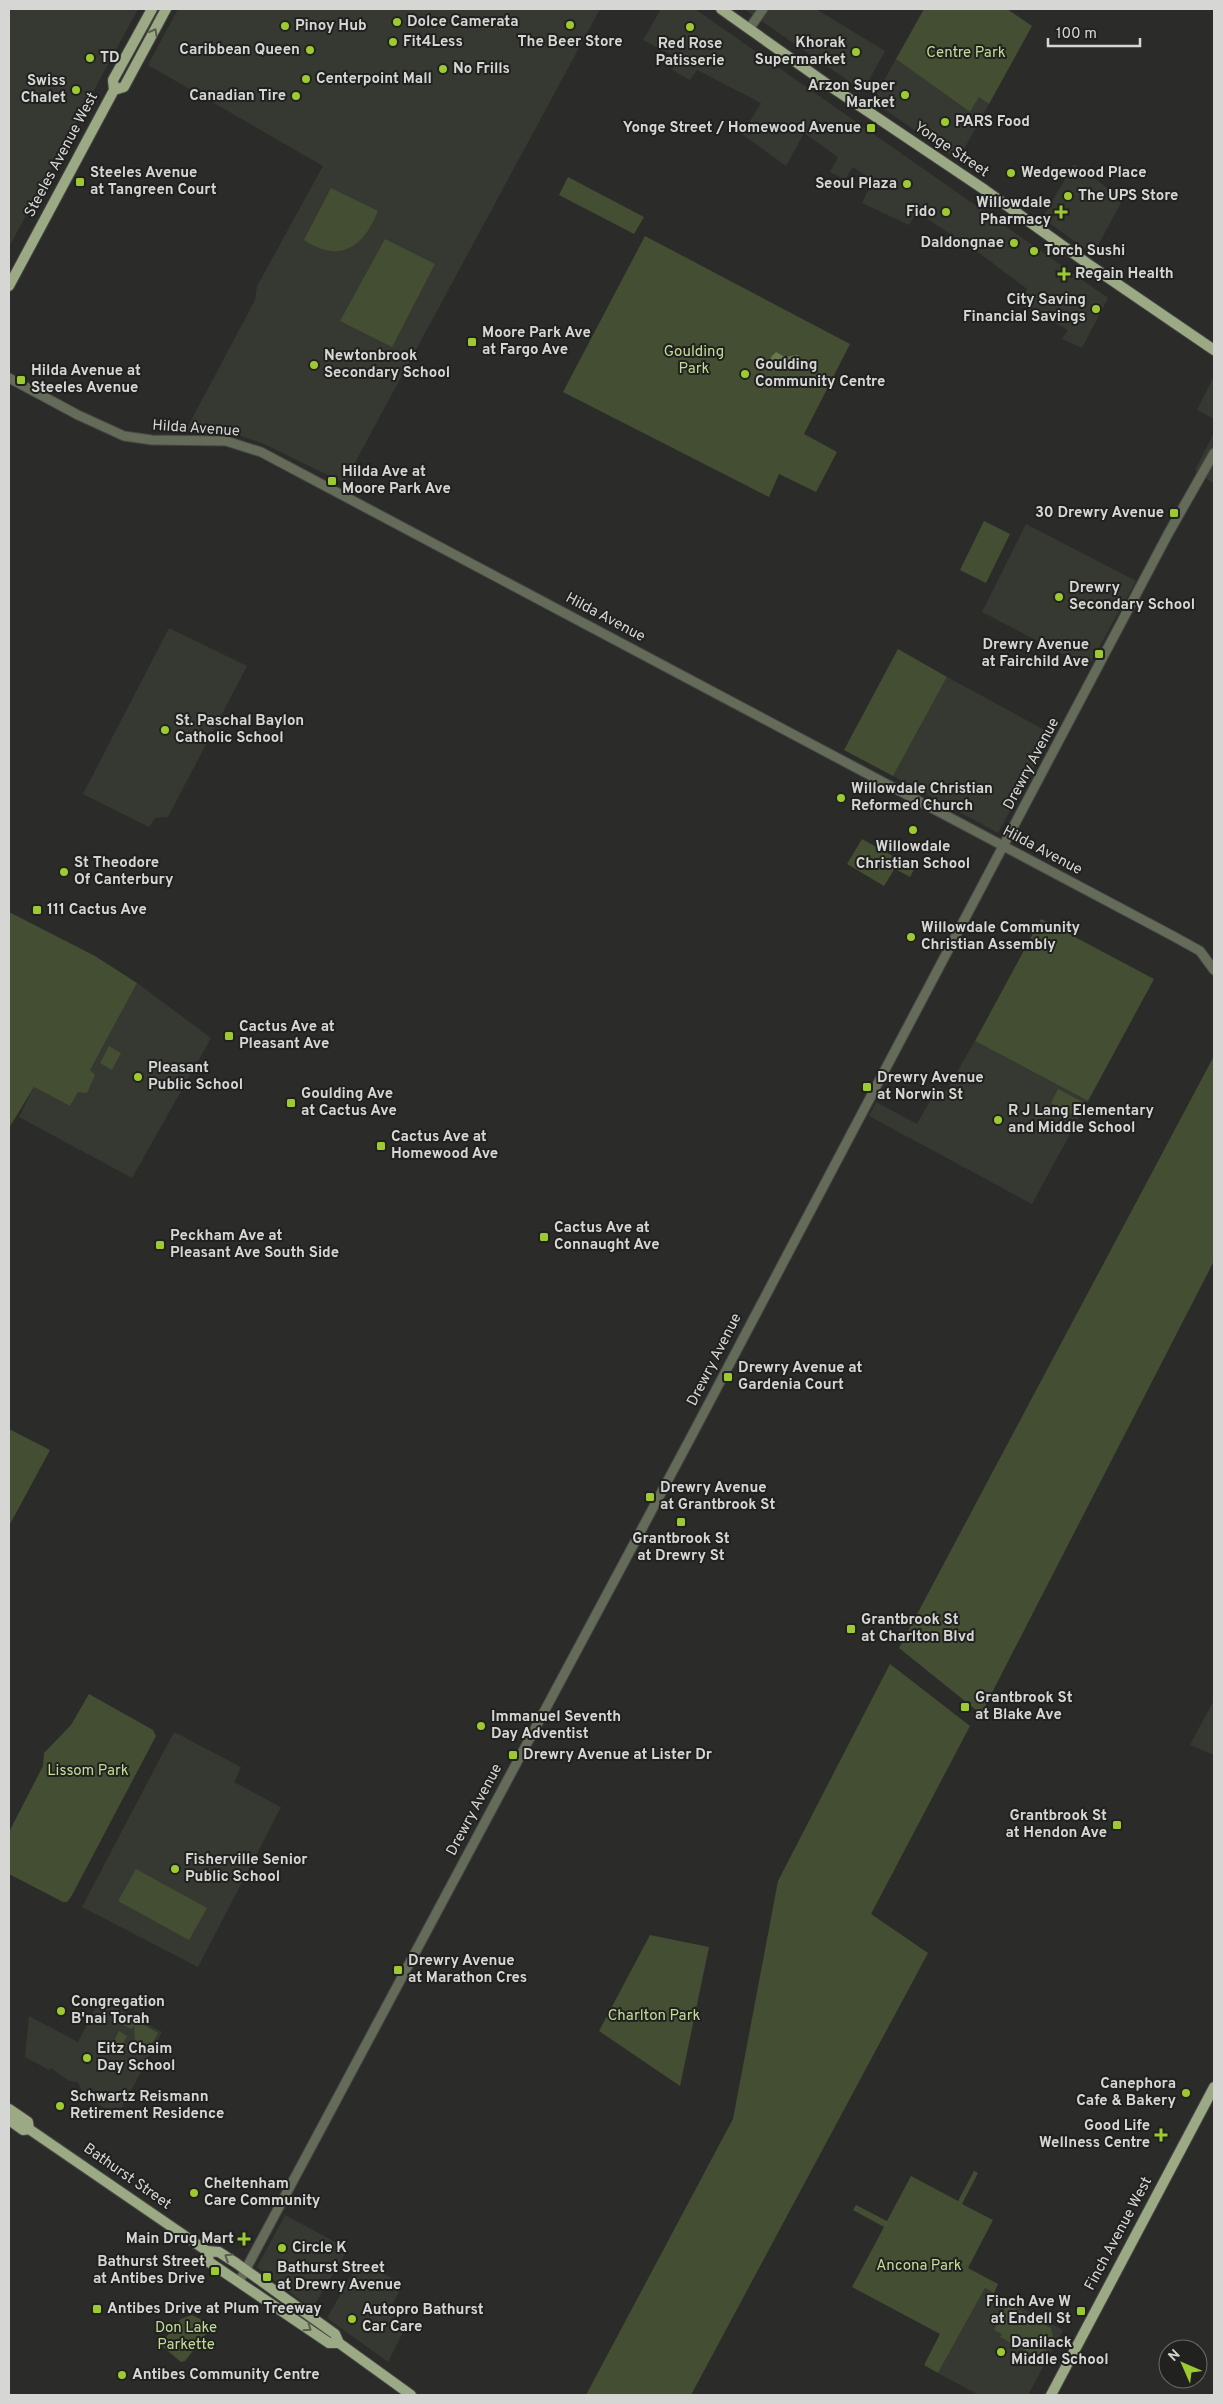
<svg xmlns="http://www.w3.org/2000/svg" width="1223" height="2404" font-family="Overpass,sans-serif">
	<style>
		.built { fill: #363932 }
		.green { fill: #444e32 }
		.water { fill: #67784c }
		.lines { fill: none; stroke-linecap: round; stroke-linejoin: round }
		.minor-casing { stroke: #464745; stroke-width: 11 }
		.major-casing { stroke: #464745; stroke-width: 12 }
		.minor { stroke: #646b58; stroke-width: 9 }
		.major { stroke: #9baa84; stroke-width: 10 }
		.oneway { stroke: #585f4d }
		.poi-dot { fill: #9dca30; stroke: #212220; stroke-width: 2 }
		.labels { text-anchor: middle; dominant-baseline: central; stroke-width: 4; stroke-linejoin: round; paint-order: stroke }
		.poi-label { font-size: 15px; font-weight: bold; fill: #d6d7d5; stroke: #212220; text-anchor: start }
		.park-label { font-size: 15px; fill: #c3dd97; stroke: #212220 }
		.street-label { font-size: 15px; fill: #d6d7d5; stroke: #212220 }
	</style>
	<rect width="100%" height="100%" fill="#2b2c29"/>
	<!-- built -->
	<path class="built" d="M9,9H138L9,247Z
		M178,9H600L344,483L264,444L236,434L186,430L255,300L257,286L323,166L148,65Z
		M661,9H695L1108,298L1082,348L1062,339L1068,330L1019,304L1027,289L982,255L917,212L909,225L862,203L873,181L853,167L845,180L830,172L838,157L804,133L786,166L742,134L761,103L697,70L690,80L672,70L678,58L643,40Z
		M744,9H816L885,51L863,91Z
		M896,59L970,112L979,97L989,104L958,160L875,103L874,98Z
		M1074,164L1123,199L1096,249L1090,252L1042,218Z
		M1214,376V419L1197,410Z
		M1214,433V484L1195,470Z
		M1026,524L1136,581L1088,667L982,612Z
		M169,628L247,666L168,817L155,818L149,827L83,794Z
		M947,677L1052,734L998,833L893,776Z
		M137,983L211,1038L132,1178L19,1117L34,1087L70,1106Z
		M975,1041L1088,1101L1032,1204L869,1116L876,1102L917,1124L938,1087L946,1091Z
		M1214,1700V1755L1190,1745Z
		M174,1732L241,1767L234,1782L281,1807L198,1967L82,1907Z
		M100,1999L162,2032L117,2117L82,2092L78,2082L69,2081L51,2068L49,2070L25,2057L29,2016L78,2042Z
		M285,2215L348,2249L312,2309L257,2267Z
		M360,2261L403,2284L388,2313L406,2326L388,2362L327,2318Z
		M985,2288L1063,2330L1028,2395H979L938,2373Z"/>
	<!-- green -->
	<path class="green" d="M924,9H1007L1032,26L989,104L979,97L970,112L896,59Z
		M568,177L644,217L634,234L559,195Z
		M331,188L378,211C363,247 341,264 304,240Z
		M645,236L850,344L804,434L837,452L816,492L779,474L769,497L563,392Z
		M385,239L435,264L392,347L340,321Z
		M984,521L1010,534L986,583L960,570Z
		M898,649L947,677L893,776L844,750Z
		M862,839L900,860L884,886L847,864Z
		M903,859L916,866L910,877L897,870Z
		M9,912L95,956L137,983L90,1070L95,1075L87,1093L78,1092L70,1106L34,1087L9,1128Z
		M1041,919L1154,979L1088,1101L975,1041Z
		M109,1046L121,1053L112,1070L100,1063Z
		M1214,1056V1261L981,1714L899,1648Z
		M1058,1089L1083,1102L1075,1116L1051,1103Z
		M9,1429L50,1450L9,1526Z
		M890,1664L970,1726L871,1914L928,1953L691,2395H586L733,2119L778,1881Z
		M89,1694L153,1730L156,1736L71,1897L67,1902H63L9,1874V1832L43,1766L44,1753L71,1725Z
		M136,1869L207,1908L189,1940L118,1901Z
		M650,1935L709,1947L680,2086L599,2031Z
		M121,2012L158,2033L146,2055L135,2043L134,2026L131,2029L116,2021Z
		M119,2031L127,2036L119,2051L111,2047Z
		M974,2171L978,2173L962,2204L993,2220L968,2268L998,2284L994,2293L985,2288L938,2373L924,2365L940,2334L852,2287L884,2227L853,2210L856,2205L887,2221L911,2176L958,2201Z
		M1007,2304L1051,2328L1053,2337L1041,2359L1000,2337L1002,2334L994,2330Z
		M192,2315L204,2321L206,2334L185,2361L181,2362L163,2347L161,2343L181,2319Z"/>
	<!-- water -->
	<path class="water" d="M776,352L785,357L798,355L800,361L791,370L782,365L772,367L771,357Z"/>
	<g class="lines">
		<defs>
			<path id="minor" d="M749,29L763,9
				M9,378L78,415L124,436L152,440L226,441L261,452L1173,936L1200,951L1214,970
				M240,2280L691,1437L1168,534L1214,453"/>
			<path id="major" d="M721,9L827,84L985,190L1091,266L1214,350
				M114,90L124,87L166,9
				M9,286L114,90L113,80L152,9
				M9,2109L28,2122L29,2129L207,2251L219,2252L236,2263L335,2334L339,2343L411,2395
				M9,2120L23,2130L29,2129
				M207,2251L209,2262L329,2343H339
				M1051,2395L1214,2087"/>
		</defs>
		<!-- minor casing -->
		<use href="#minor" class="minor-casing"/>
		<!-- major casing -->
		<use href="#major" class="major-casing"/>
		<!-- minor -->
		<use href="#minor" class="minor"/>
		<!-- major -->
		<use href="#major" class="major"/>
	</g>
	<!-- one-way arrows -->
	<defs><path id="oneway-chevron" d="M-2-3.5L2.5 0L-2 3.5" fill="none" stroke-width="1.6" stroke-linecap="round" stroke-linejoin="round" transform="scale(1.25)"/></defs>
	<g class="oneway">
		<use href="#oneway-chevron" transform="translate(154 32) rotate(-61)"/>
		<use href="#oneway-chevron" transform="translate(228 2257) rotate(-148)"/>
		<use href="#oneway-chevron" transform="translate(308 2328) rotate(35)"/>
	</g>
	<!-- markers -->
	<g class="poi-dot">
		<circle cx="397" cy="22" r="5"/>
		<circle cx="570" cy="25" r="5"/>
		<circle cx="285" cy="26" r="5"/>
		<circle cx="690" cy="27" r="5"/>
		<circle cx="393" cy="42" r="5"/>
		<circle cx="310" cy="50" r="5"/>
		<circle cx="856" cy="52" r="5"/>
		<circle cx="90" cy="58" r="5"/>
		<circle cx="443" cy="69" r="5"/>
		<circle cx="306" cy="79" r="5"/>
		<circle cx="76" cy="90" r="5"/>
		<circle cx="905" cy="95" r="5"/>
		<circle cx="296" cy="96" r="5"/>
		<circle cx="945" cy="122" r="5"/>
		<rect x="866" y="123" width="10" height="10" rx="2.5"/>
		<circle cx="1011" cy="173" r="5"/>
		<rect x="75" y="177" width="10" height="10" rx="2.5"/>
		<circle cx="907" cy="184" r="5"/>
		<circle cx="1068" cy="196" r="5"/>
		<circle cx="946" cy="212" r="5"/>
		<path d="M1058.5 204.5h5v5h5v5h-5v5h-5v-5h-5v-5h5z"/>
		<circle cx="1014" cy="243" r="5"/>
		<circle cx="1034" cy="251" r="5"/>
		<path d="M1061.5 266.5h5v5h5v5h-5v5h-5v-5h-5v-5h5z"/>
		<circle cx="1096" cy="309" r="5"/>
		<rect x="467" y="337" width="10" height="10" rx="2.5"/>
		<circle cx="314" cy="365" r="5"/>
		<circle cx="745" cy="374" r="5"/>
		<rect x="16" y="375" width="10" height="10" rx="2.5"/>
		<rect x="327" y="476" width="10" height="10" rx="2.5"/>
		<rect x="1169" y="508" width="10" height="10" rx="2.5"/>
		<circle cx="1059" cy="597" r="5"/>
		<rect x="1094" y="649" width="10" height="10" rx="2.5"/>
		<circle cx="165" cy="730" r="5"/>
		<circle cx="841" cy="798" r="5"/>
		<circle cx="913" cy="830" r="5"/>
		<circle cx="64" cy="872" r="5"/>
		<rect x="32" y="905" width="10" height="10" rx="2.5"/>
		<circle cx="911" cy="937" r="5"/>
		<rect x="224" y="1031" width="10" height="10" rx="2.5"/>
		<circle cx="138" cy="1077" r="5"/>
		<rect x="862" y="1082" width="10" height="10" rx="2.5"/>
		<rect x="286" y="1098" width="10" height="10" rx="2.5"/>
		<circle cx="998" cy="1120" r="5"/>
		<rect x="376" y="1141" width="10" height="10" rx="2.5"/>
		<rect x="539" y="1232" width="10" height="10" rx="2.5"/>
		<rect x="155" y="1240" width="10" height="10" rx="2.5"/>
		<rect x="723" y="1372" width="10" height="10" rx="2.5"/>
		<rect x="645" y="1492" width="10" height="10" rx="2.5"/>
		<rect x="676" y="1517" width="10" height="10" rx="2.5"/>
		<rect x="846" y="1624" width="10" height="10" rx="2.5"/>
		<rect x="960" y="1702" width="10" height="10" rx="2.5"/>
		<circle cx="481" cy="1726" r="5"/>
		<rect x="508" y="1750" width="10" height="10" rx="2.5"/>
		<rect x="1112" y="1820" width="10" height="10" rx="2.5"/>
		<circle cx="175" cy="1869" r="5"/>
		<rect x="393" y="1965" width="10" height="10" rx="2.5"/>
		<circle cx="61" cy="2011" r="5"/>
		<circle cx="87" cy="2058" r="5"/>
		<circle cx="1186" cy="2093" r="5"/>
		<circle cx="60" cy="2106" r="5"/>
		<path d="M1158.5 2127.5h5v5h5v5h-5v5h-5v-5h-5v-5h5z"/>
		<circle cx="194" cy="2193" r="5"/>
		<path d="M241.5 2231.5h5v5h5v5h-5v5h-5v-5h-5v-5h5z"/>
		<circle cx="282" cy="2248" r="5"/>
		<rect x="210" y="2266" width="10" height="10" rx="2.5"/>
		<rect x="262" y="2272" width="10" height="10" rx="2.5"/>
		<rect x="92" y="2304" width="10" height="10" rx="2.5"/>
		<rect x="1076" y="2306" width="10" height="10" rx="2.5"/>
		<circle cx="352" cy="2319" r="5"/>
		<circle cx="1001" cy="2352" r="5"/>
		<circle cx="122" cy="2375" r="5"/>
	</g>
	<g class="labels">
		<!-- poi labels -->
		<g class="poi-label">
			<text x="407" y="22">Dolce Camerata</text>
			<text x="295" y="26">Pinoy Hub</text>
			<text x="403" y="42">Fit4Less</text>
			<text x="570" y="42" text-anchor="middle">The Beer Store</text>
			<text x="846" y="43" text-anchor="end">Khorak<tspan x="846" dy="17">Supermarket</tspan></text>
			<text x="690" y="44" text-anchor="middle">Red Rose<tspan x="690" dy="17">Patisserie</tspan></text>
			<text x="300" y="50" text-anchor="end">Caribbean Queen</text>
			<text x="100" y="58">TD</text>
			<text x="453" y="69">No Frills</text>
			<text x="316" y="79">Centerpoint Mall</text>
			<text x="66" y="81" text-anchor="end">Swiss<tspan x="66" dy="17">Chalet</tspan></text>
			<text x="895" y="86" text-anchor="end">Arzon Super<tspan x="895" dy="17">Market</tspan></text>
			<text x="286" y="96" text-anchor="end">Canadian Tire</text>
			<text x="955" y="122">PARS Food</text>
			<text x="861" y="128" text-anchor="end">Yonge Street / Homewood Avenue</text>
			<text x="90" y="173">Steeles Avenue<tspan x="90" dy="17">at Tangreen Court</tspan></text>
			<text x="1021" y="173">Wedgewood Place</text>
			<text x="897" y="184" text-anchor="end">Seoul Plaza</text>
			<text x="1078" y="196">The UPS Store</text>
			<text x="1051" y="203" text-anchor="end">Willowdale<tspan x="1051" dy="17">Pharmacy</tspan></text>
			<text x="936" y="212" text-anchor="end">Fido</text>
			<text x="1004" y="243" text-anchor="end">Daldongnae</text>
			<text x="1044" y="251">Torch Sushi</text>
			<text x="1075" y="274">Regain Health</text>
			<text x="1086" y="300" text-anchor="end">City Saving<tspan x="1086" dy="17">Financial Savings</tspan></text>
			<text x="482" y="333">Moore Park Ave<tspan x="482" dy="17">at Fargo Ave</tspan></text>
			<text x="324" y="356">Newtonbrook<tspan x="324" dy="17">Secondary School</tspan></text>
			<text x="755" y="365">Goulding<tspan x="755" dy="17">Community Centre</tspan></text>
			<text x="31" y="371">Hilda Avenue at<tspan x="31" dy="17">Steeles Avenue</tspan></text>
			<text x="342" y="472">Hilda Ave at<tspan x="342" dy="17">Moore Park Ave</tspan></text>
			<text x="1164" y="513" text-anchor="end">30 Drewry Avenue</text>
			<text x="1069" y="588">Drewry<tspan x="1069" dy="17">Secondary School</tspan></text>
			<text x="1089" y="645" text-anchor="end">Drewry Avenue<tspan x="1089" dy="17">at Fairchild Ave</tspan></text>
			<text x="175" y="721">St. Paschal Baylon<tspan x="175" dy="17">Catholic School</tspan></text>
			<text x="851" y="789">Willowdale Christian<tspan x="851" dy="17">Reformed Church</tspan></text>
			<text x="913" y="847" text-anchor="middle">Willowdale<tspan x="913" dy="17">Christian School</tspan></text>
			<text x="74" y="863">St Theodore<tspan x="74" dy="17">Of Canterbury</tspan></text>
			<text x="47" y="910">111 Cactus Ave</text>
			<text x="921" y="928">Willowdale Community<tspan x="921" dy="17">Christian Assembly</tspan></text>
			<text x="239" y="1027">Cactus Ave at<tspan x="239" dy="17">Pleasant Ave</tspan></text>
			<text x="148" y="1068">Pleasant<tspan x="148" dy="17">Public School</tspan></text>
			<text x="877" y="1078">Drewry Avenue<tspan x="877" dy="17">at Norwin St</tspan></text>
			<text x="301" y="1094">Goulding Ave<tspan x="301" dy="17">at Cactus Ave</tspan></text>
			<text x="1008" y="1111">R J Lang Elementary<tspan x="1008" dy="17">and Middle School</tspan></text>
			<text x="391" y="1137">Cactus Ave at<tspan x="391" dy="17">Homewood Ave</tspan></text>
			<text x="554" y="1228">Cactus Ave at<tspan x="554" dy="17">Connaught Ave</tspan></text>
			<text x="170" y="1236">Peckham Ave at<tspan x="170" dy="17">Pleasant Ave South Side</tspan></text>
			<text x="738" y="1368">Drewry Avenue at<tspan x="738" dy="17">Gardenia Court</tspan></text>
			<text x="660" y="1488">Drewry Avenue<tspan x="660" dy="17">at Grantbrook St</tspan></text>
			<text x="681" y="1539" text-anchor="middle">Grantbrook St<tspan x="681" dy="17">at Drewry St</tspan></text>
			<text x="861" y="1620">Grantbrook St<tspan x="861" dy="17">at Charlton Blvd</tspan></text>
			<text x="975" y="1698">Grantbrook St<tspan x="975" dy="17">at Blake Ave</tspan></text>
			<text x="491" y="1717">Immanuel Seventh<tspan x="491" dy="17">Day Adventist</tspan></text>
			<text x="523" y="1755">Drewry Avenue at Lister Dr</text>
			<text x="1107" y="1816" text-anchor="end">Grantbrook St<tspan x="1107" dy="17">at Hendon Ave</tspan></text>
			<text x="185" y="1860">Fisherville Senior<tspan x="185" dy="17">Public School</tspan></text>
			<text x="408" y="1961">Drewry Avenue<tspan x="408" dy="17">at Marathon Cres</tspan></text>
			<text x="71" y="2002">Congregation<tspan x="71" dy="17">B'nai Torah</tspan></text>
			<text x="97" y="2049">Eitz Chaim<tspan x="97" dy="17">Day School</tspan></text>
			<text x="1176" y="2084" text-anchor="end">Canephora<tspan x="1176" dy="17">Cafe &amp; Bakery</tspan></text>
			<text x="70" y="2097">Schwartz Reismann<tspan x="70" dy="17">Retirement Residence</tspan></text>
			<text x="1150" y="2126" text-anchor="end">Good Life<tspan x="1150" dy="17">Wellness Centre</tspan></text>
			<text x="204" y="2184">Cheltenham<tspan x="204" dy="17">Care Community</tspan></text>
			<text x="234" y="2239" text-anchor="end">Main Drug Mart</text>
			<text x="292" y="2248">Circle K</text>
			<text x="205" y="2262" text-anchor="end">Bathurst Street<tspan x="205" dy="17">at Antibes Drive</tspan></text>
			<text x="277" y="2268">Bathurst Street<tspan x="277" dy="17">at Drewry Avenue</tspan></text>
			<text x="1071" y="2302" text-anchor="end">Finch Ave W<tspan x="1071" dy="17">at Endell St</tspan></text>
			<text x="107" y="2309">Antibes Drive at Plum Treeway</text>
			<text x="362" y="2310">Autopro Bathurst<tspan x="362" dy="17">Car Care</tspan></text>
			<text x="1011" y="2343">Danilack<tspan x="1011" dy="17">Middle School</tspan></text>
			<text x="132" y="2375">Antibes Community Centre</text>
		</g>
		<!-- park labels -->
		<g class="park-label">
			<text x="966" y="53">Centre Park</text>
			<text x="694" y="352">Goulding<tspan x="694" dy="17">Park</tspan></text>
			<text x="88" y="1771">Lissom Park</text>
			<text x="654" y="2016">Charlton Park</text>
			<text x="919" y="2266">Ancona Park</text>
			<text x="186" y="2328">Don Lake<tspan x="186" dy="17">Parkette</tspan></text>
		</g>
		<!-- street labels -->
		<g class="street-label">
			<text transform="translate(951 150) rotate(34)">Yonge Street</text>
			<text transform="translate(62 155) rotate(-62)">Steeles Avenue West</text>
			<text transform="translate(196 429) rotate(4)">Hilda Avenue</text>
			<text transform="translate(605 618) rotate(28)">Hilda Avenue</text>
			<text transform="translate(1032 764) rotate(-62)">Drewry Avenue</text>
			<text transform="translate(1042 851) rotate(28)">Hilda Avenue</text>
			<text transform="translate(715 1360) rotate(-63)">Drewry Avenue</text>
			<text transform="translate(475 1810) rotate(-62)">Drewry Avenue</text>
			<text transform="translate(127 2177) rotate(35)">Bathurst Street</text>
			<text transform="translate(1119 2234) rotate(-62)">Finch Avenue West</text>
		</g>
	</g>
	<!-- border -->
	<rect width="1223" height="2404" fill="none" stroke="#d6d7d5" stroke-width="20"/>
	<!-- north arrow -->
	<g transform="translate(1183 2364) rotate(315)"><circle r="24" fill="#212220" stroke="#696a68"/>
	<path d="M0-4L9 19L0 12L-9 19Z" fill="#9dca30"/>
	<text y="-8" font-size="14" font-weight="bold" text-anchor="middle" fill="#d6d7d5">N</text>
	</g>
	<!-- scale -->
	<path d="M1048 38v8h92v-8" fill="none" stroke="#d6d7d5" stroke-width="2.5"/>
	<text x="1056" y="38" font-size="15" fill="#d6d7d5" stroke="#212220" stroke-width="4" paint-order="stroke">100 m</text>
</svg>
